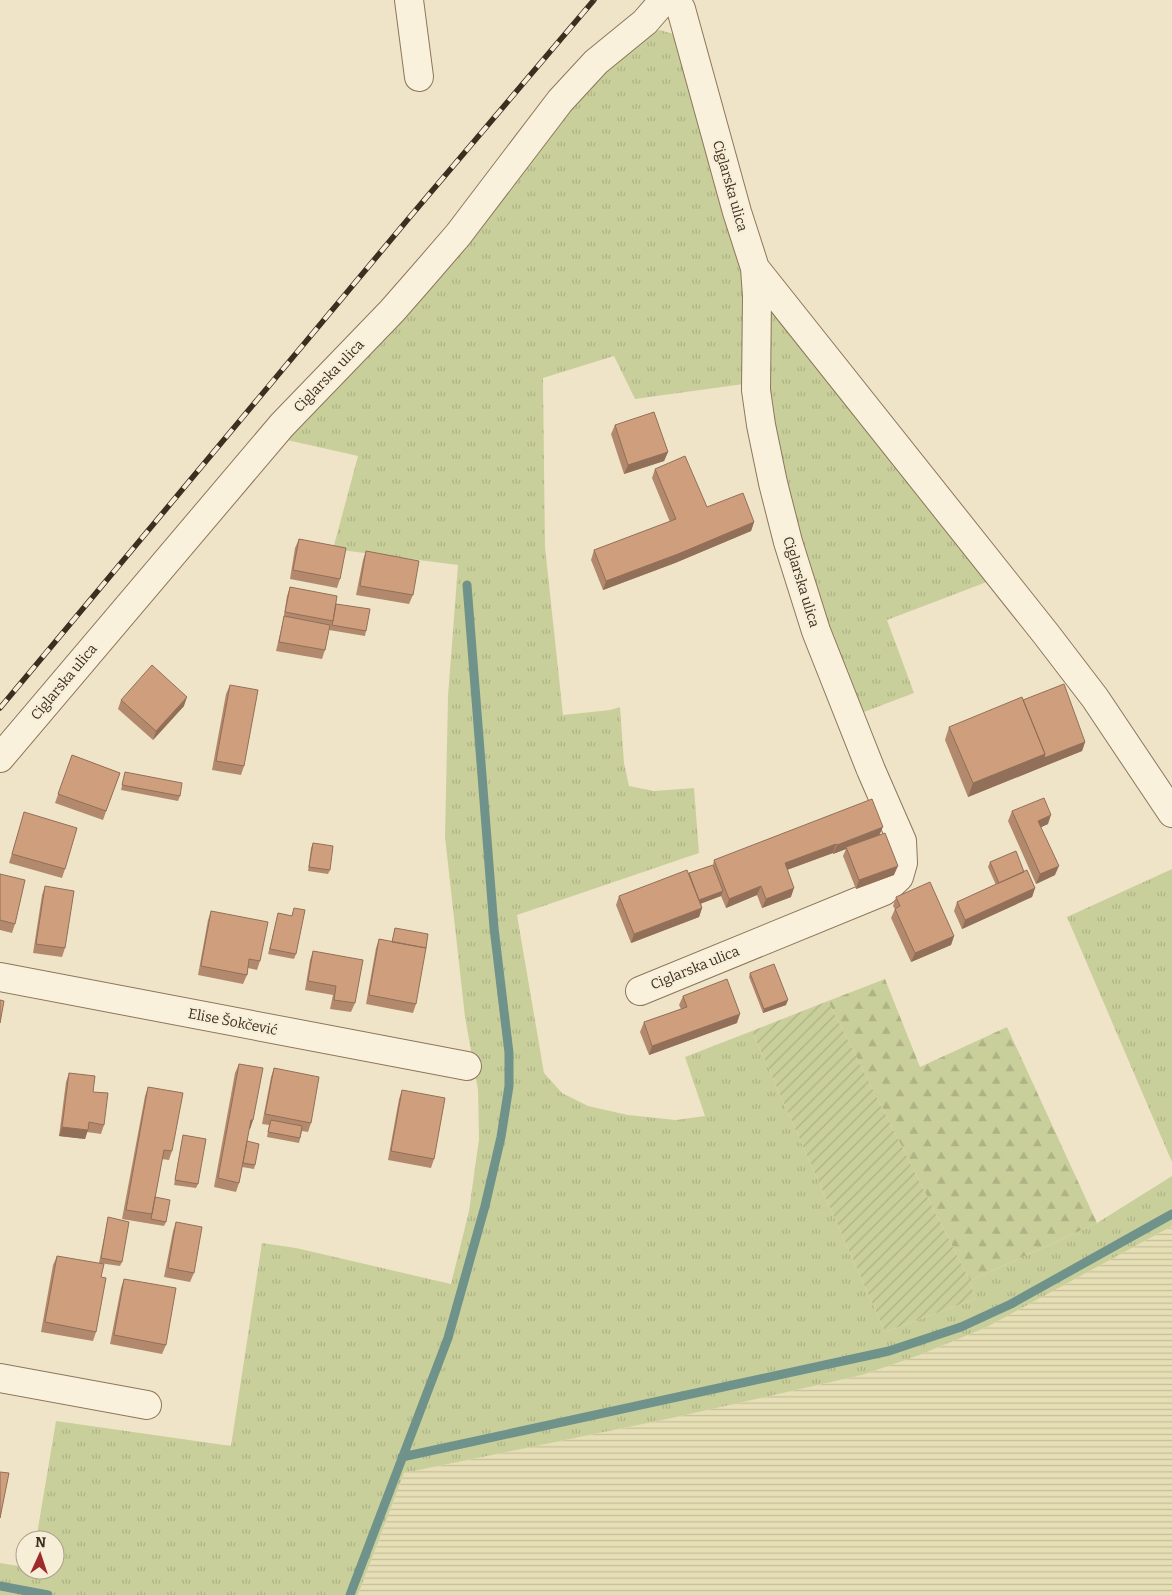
<svg xmlns="http://www.w3.org/2000/svg" width="1172" height="1595" font-family="Bitter,serif">
	<style>
		.farmland { fill: url(#farmland-rules) }
		.grass { fill: url(#grass-tufts) }
		.forest { fill: url(#forest-firs) }
		.garden { fill: url(#garden-furrows) }
		.lines { fill: none; stroke-linecap: round; stroke-linejoin: round }
		.stream { stroke: #6f938a; stroke-width: 9 }
		.minor-casing { stroke: #8d765c; stroke-width: 30 }
		.minor { stroke: #faf1dc; stroke-width: 28 }
		.rail-casing { stroke: #3d2e20; stroke-width: 5.5 }
		.rail { stroke: #f7eed8; stroke-width: 4; stroke-dasharray: 11; stroke-linecap: butt }
		.wall { fill: #b2896c }
		.shaded-wall { fill: #916f58 }
		.building { fill: #cf9f7d; stroke: #916f58 }
		.labels { text-anchor: middle; dominant-baseline: central; stroke-width: 4.5; stroke-linejoin: round; paint-order: stroke }
		.street-label { font-size: 14px; fill: #3d2e20; stroke: #f7eed8 }
	</style>
	<defs>
		<pattern id="farmland-rules" width="6" height="5" patternUnits="userSpaceOnUse" patternTransform="scale(1.25)"><rect width="6" height="5" fill="#e6deb5"/><path d="M0 2.5h6" fill="none" stroke="#c6bf9b"/></pattern>
		<pattern id="grass-tufts" width="24" height="20" patternUnits="userSpaceOnUse" patternTransform="scale(1.25)"><rect width="24" height="20" fill="#c9cf9b"/><path d="M3 7l-1-3M5 7V3M7 7l1-3M15 17l-1-3M17 17v-4M19 17l1-3" fill="none" stroke="#aeb285"/></pattern>
		<pattern id="forest-firs" width="22" height="20" patternUnits="userSpaceOnUse" patternTransform="scale(1.25)"><rect width="22" height="20" fill="#c9cf9b"/><path d="M5 1l3.5 6h-7zM16 11l3.5 6h-7z" fill="#aeb285"/></pattern>
		<pattern id="garden-furrows" width="10" height="10" patternUnits="userSpaceOnUse" patternTransform="scale(1.25)"><rect width="10" height="10" fill="#c9cf9b"/><path d="M-1 1l2-2M0 10L10 0M9 11l2-2" fill="none" stroke="#aeb285"/></pattern>
	</defs>
	<rect width="100%" height="100%" fill="#f0e4c8"/>
	<!-- farmland -->
	<path class="farmland" d="M1172,1226V1595H358L404,1473L672,1418L862,1375L917,1356L987,1327Z"/>
	<!-- grass -->
	<path class="grass" d="M660,30L673,34L683,44L746,273L751,383L635,399L614,356L543,378L545,547L563,715L610,710L620,707L624,763L629,786L654,791L694,788L699,853L517,915L544,1073L562,1093L588,1106L628,1115L676,1120L705,1116L685,1057L752,1031L885,1332L975,1299L970,1281L1097,1223L1172,1176V1226L987,1327L917,1356L862,1375L672,1418L404,1473L358,1595H0V1563L25,1567V1570H55V1540H36L56,1421L231,1446L262,1243L296,1248L451,1284L469,1211L479,1139L478,1090L465,1017L445,837L448,696L458,565L333,549L358,456L287,440L568,105L621,53L651,33Z
		M768,294L992,580L887,620L914,693L856,715L827,641L770,432Z
		M1172,869V1162L1067,917Z"/>
	<!-- forest -->
	<path class="forest" d="M885,979L920,1067L1007,1027L1097,1223L970,1281L828,1001Z"/>
	<!-- garden -->
	<path class="garden" d="M828,1001L970,1281L975,1299L885,1332L752,1031Z"/>
	<g class="lines">
		<!-- stream -->
		<path class="stream" d="M402,1457L889,1351L961,1327L1011,1304L1172,1214
			M0,1586L48,1595
			M350,1595L448,1338L485,1206L501,1137L509,1086V1053L494,928L467,585"/>
		<defs>
			<path id="minor" d="M409,0L419,77
				M755,268L1046,634L1095,698L1172,813
				M0,758L282,425L392,311L420,279L458,235L560,101L596,62L645,22L664,0
				M0,977L467,1066
				M640,991L884,891L899,877L903,863L902,841L871,770L816,631L788,542L773,483L761,425L756,390L757,296L755,268L737,212L681,9L676,0
				M0,1378L147,1405"/>
		</defs>
		<!-- minor casing -->
		<use href="#minor" class="minor-casing"/>
		<!-- minor -->
		<use href="#minor" class="minor"/>
		<defs>
			<path id="rail" d="M0,708L409,218L594,0"/>
		</defs>
		<!-- rail casing -->
		<use href="#rail" class="rail-casing"/>
		<!-- rail -->
		<use href="#rail" class="rail"/>
	</g>
	<!-- wall -->
	<path class="wall" d="M615,425L668,452L664,461L624,474L611,434Z
		M655,469L707,507L754,522L751,531L675,563L603,590L591,560L594,550L670,522L652,478Z
		M299,539L340,579L337,588L290,579L295,548Z
		M366,551L413,595L409,604L356,595L363,560Z
		M290,587L336,604L366,631L365,636L329,630L325,650L322,659L276,651L283,621L287,596Z
		M230,685L244,766L241,775L212,770L226,694Z
		M121,700L184,706L153,740L118,709Z
		M1023,700L1085,742L1082,751L968,797L945,740L949,727Z
		M72,755L120,773L103,820L55,803Z
		M125,772L180,796L178,801L121,790Z
		M1012,811L1048,824L1041,827L1055,875L1036,884L1008,821Z
		M24,813L65,869L62,878L9,863Z
		M880,835L894,875L856,889L843,856L846,849L833,854V853L787,870L791,897L762,908L757,895L726,908L721,896L701,903L702,908L699,917L631,943L616,905L619,896L689,873L713,865L714,860Z
		M313,843L330,870L328,874L308,871L311,848Z
		M990,862L1024,872L1035,888L1032,897L962,929L954,911L957,902L996,885L988,867Z
		M0,874L15,924L12,933L0,930Z
		M45,886L65,948L62,957L33,953L42,895Z
		M896,897L954,936L951,945L911,962L891,918L895,909L893,906Z
		M294,908L296,954L294,959L268,954L278,913L292,916Z
		M211,911L260,961L257,970L248,968L247,975L243,984L198,975L208,920Z
		M395,928L416,1004L413,1013L366,1004L376,948L379,939L392,942Z
		M313,951L355,1003L351,1012L330,1009L333,995L305,990L310,960Z
		M750,973L786,1005L763,1013L749,977Z
		M683,996L737,1023L649,1055L640,1032L644,1022L681,1009L679,1005Z
		M239,1064L253,1120L250,1129H249L247,1141L255,1165L254,1169L242,1167L239,1183L236,1192L214,1187L235,1073Z
		M274,1068L311,1123L308,1132L302,1131L299,1143L267,1137L269,1125L262,1124L271,1077Z
		M69,1073L93,1092L104,1125L101,1134L87,1132L85,1139L59,1136L66,1082Z
		M148,1087L172,1151L169,1160L162,1159L155,1197L166,1222L164,1226L122,1219L145,1096Z
		M402,1090L434,1159L431,1168L388,1160L399,1099Z
		M183,1135L198,1184L196,1188L174,1185L182,1140Z
		M108,1217L122,1262L120,1266L99,1263L107,1222Z
		M176,1222L194,1273L190,1282L164,1277L173,1231Z
		M57,1256L96,1332L93,1341L41,1332L53,1265Z
		M124,1279L166,1345L162,1354L110,1344L121,1288Z"/>
	<!-- shaded-wall -->
	<path class="shaded-wall" d="M668,452L664,461L624,474L628,465Z
		M754,522L751,531L675,563L603,590L606,581Z
		M187,697L184,706L153,740L156,731Z
		M1085,742L1082,751L968,797L973,783L1045,754Z
		M1051,815L1048,824L1035,830L1038,821Z
		M883,827L879,836L846,847V849L833,854L837,845Z
		M836,844L833,853L781,872L785,863Z
		M898,866L894,875L856,889L859,880Z
		M1059,866L1055,875L1036,884L1040,874Z
		M761,886L757,895L726,908L729,899Z
		M794,888L791,897L762,908L766,899Z
		M1035,888L1032,897L962,929L965,920Z
		M723,891L721,896L695,906L696,901Z
		M702,908L699,917L631,943L634,934Z
		M954,936L951,945L911,962L915,953Z
		M788,1000L786,1005L763,1013L764,1009Z
		M740,1014L737,1023L649,1055L652,1046Z
		M251,1120H253L250,1129H247Z
		M62,1127L88,1130L85,1139L59,1136Z"/>
	<!-- building -->
	<path class="building" d="M654,412L668,452L628,465L615,425Z
		M685,456L707,507L743,493L754,522L678,554L606,581L594,550L676,519L655,469Z
		M299,539L346,548L340,579L293,570Z
		M366,551L419,561L413,595L360,586Z
		M290,587L337,596L333,621L285,612Z
		M336,604L370,609L366,631L332,625L333,621Z
		M284,616L330,625L325,650L279,642Z
		M152,665L187,697L156,731L121,700Z
		M1064,684L1085,742L1044,758L1045,754L1023,700Z
		M230,685L258,690L244,766L216,761Z
		M1022,697L1045,754L973,783L949,727Z
		M72,755L120,773L106,811L58,794Z
		M125,772L182,783L180,796L122,785Z
		M1044,798L1051,815L1038,821L1059,866L1040,874L1012,811Z
		M872,799L883,827L837,845L836,844L785,863L794,888L766,899L761,886L729,899L714,860Z
		M24,812L77,828L65,869L12,854Z
		M885,833L898,866L859,880L846,847Z
		M313,843L333,846L330,870L309,867Z
		M1016,851L1024,872L999,883L990,862Z
		M713,865L723,891L699,900L689,873Z
		M687,870L702,908L634,934L619,896Z
		M1027,870L1035,888L965,920L957,902Z
		M0,874L25,880L15,924L0,920Z
		M930,882L954,936L915,953L895,909L900,906L896,897Z
		M45,886L74,891L65,948L36,944Z
		M294,908L305,910L296,954L270,949L278,913L292,916Z
		M211,911L268,922L260,961L249,959L247,975L201,966Z
		M395,928L428,934L426,948L392,942Z
		M379,939L426,948L416,1004L369,995Z
		M313,951L363,960L355,1003L334,1000L336,986L308,981Z
		M774,964L788,1000L764,1009L750,973Z
		M727,979L740,1014L652,1046L644,1022L687,1007L683,996Z
		M0,1000L4,1001L0,1023Z
		M239,1064L263,1068L253,1120H251L239,1183L218,1178Z
		M274,1068L319,1077L311,1123L265,1114Z
		M69,1073L95,1076L93,1092L108,1093L104,1125L89,1122L88,1130L62,1127Z
		M148,1087L183,1093L172,1151L164,1150L152,1214L126,1210Z
		M402,1090L445,1098L434,1159L391,1151Z
		M271,1120L302,1126L300,1138L268,1132Z
		M183,1135L206,1139L198,1184L175,1180Z
		M247,1141L259,1144L255,1165L243,1163Z
		M155,1197L170,1200L166,1222L151,1219Z
		M108,1217L129,1222L122,1262L101,1258Z
		M176,1222L202,1227L194,1273L168,1268Z
		M57,1256L104,1264L101,1277L106,1278L96,1332L45,1322Z
		M124,1279L176,1288L166,1345L114,1335Z
		M0,1472L9,1473L0,1518Z"/>
	<g class="labels">
		<!-- street labels -->
		<g class="street-label">
			<text transform="translate(730 186) rotate(74)">Ciglarska ulica</text>
			<text transform="translate(329 376) rotate(-46)">Ciglarska ulica</text>
			<text transform="translate(801 582) rotate(73)">Ciglarska ulica</text>
			<text transform="translate(64 682) rotate(-50)">Ciglarska ulica</text>
			<text transform="translate(695 968) rotate(-22)">Ciglarska ulica</text>
			<text transform="translate(233 1022) rotate(11)">Elise Šokčević</text>
		</g>
	</g>
	<!-- north arrow -->
	<g transform="translate(40 1555) rotate(3)"><circle r="24" fill="#f7eed8" stroke="#ada18e"/>
	<path d="M0-4L9 19L0 12L-9 19Z" fill="#9e2a2b"/>
	<text y="-8" font-size="14" font-weight="bold" text-anchor="middle" fill="#3d2e20">N</text>
	</g>
</svg>
